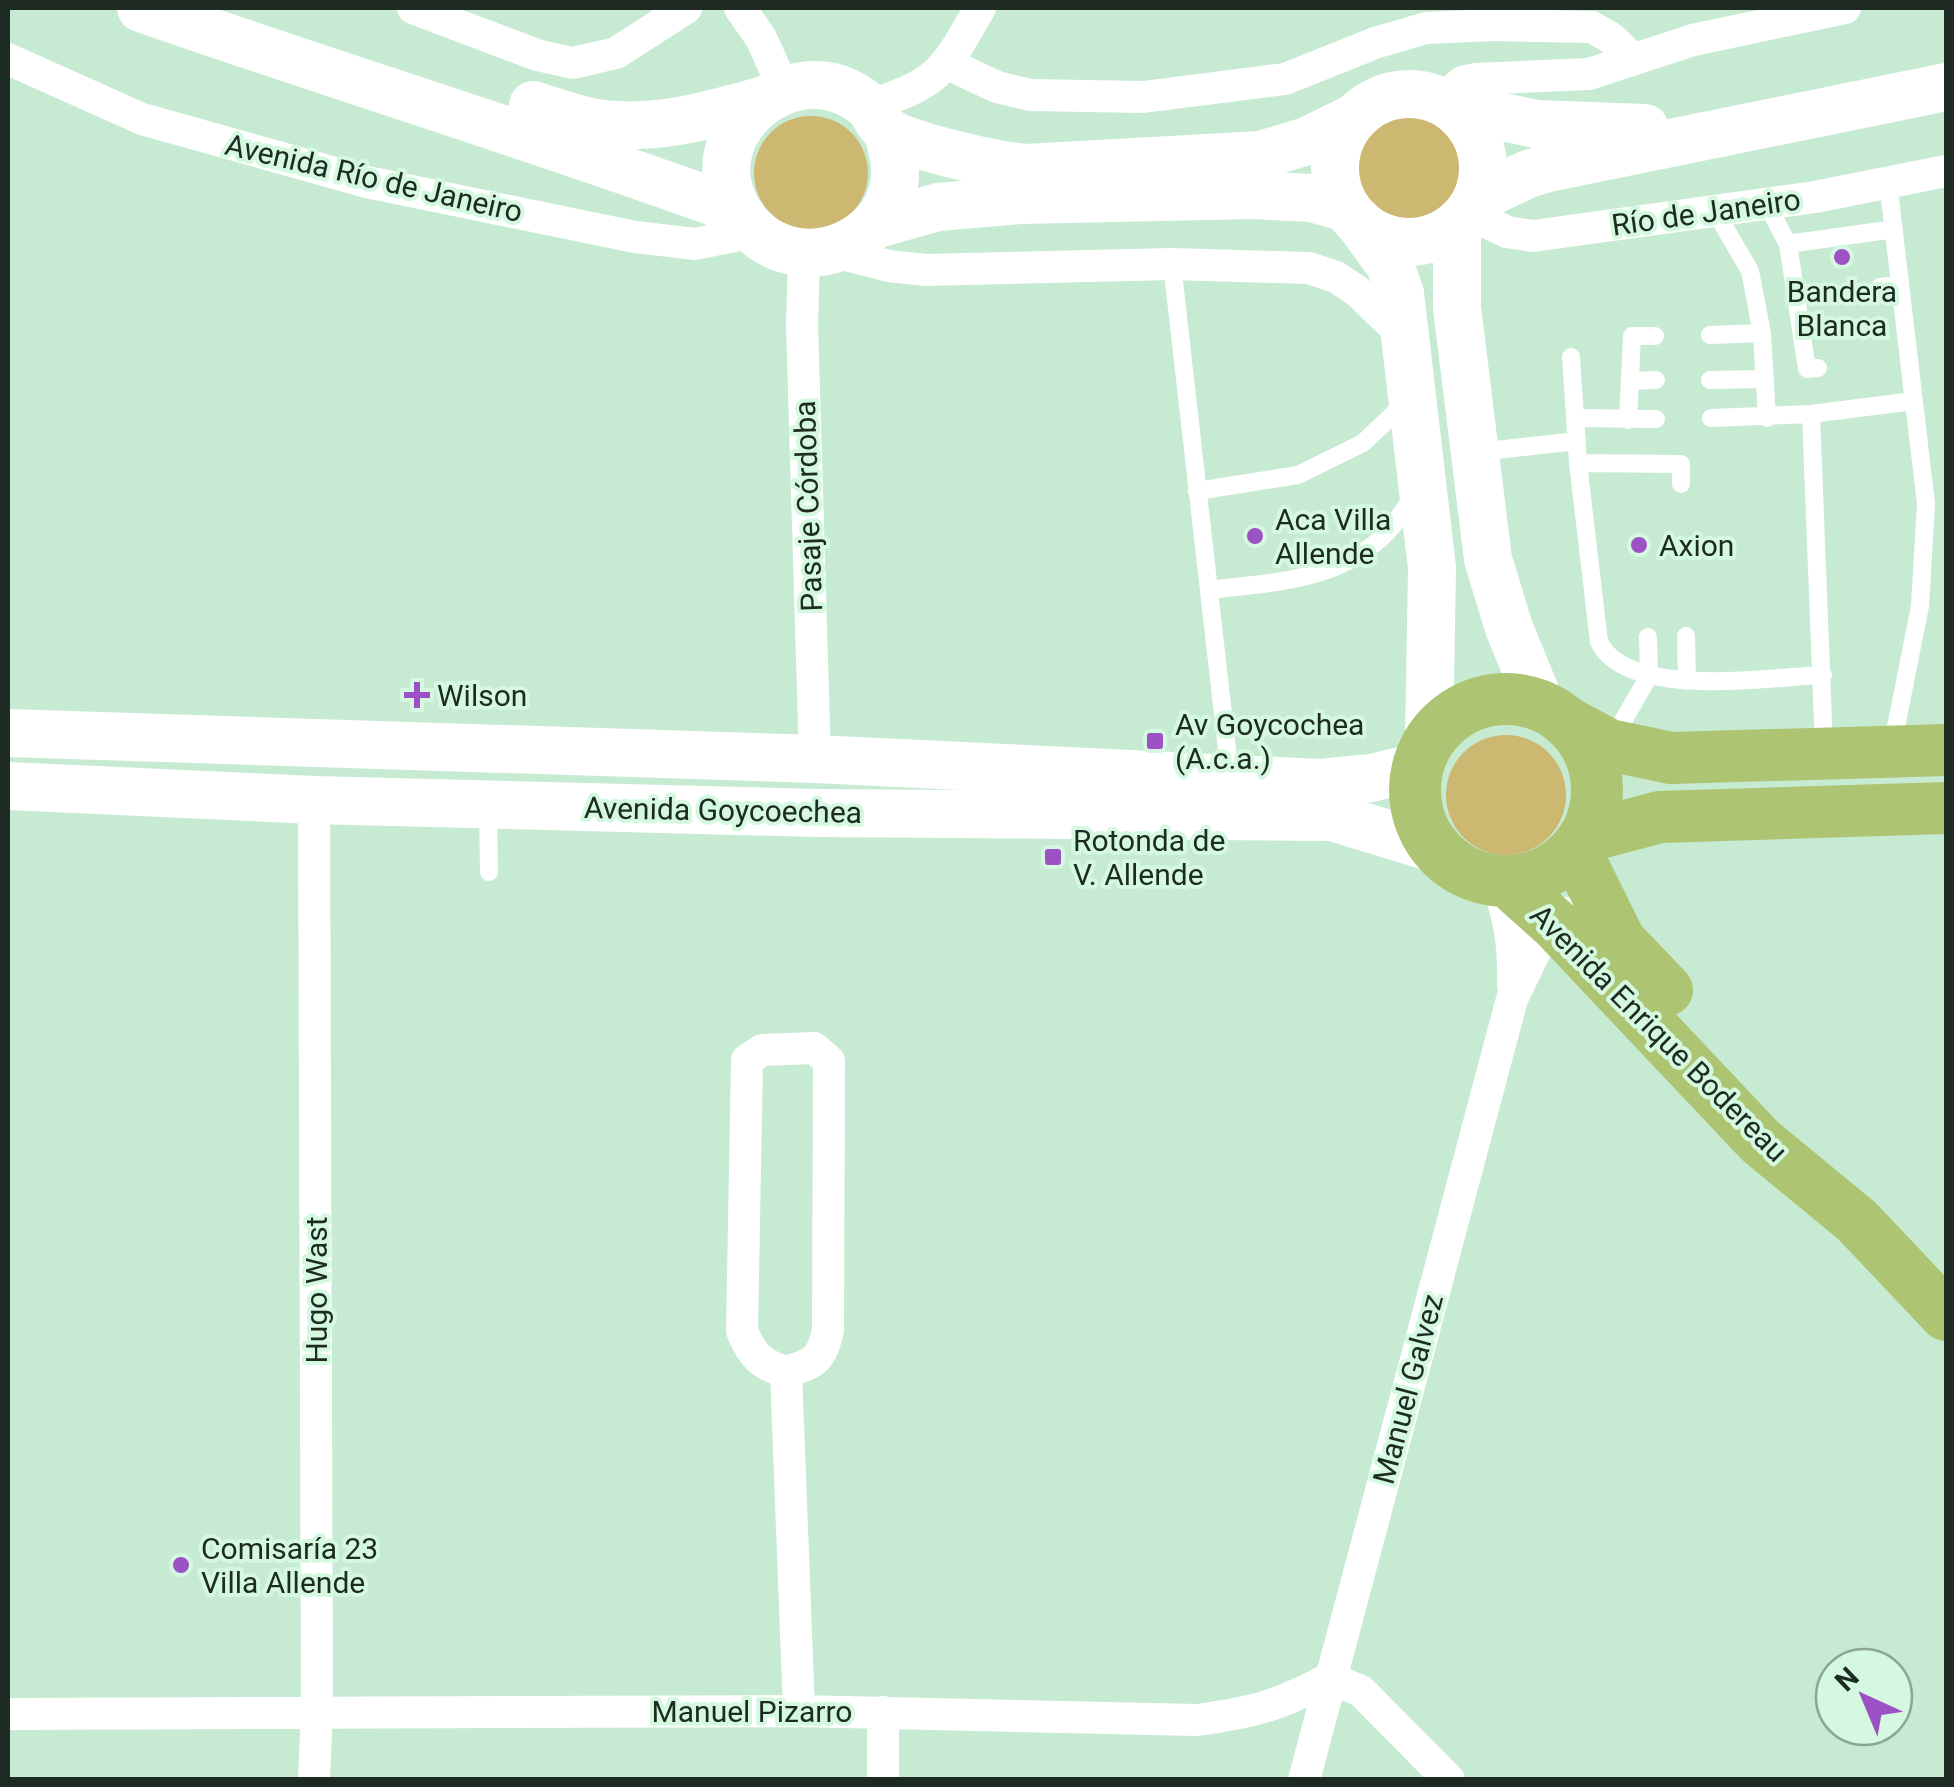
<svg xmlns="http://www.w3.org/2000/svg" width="1954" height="1787" font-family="Roboto,sans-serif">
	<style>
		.green { fill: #ccb871 }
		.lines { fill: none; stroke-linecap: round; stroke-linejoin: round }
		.lane { stroke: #fff; stroke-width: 18 }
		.street { stroke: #fff; stroke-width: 32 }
		.secondary { stroke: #fff; stroke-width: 48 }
		.primary { stroke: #adc472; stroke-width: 52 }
		.poi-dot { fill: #9c52c4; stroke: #d4f8e0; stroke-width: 4 }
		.labels { text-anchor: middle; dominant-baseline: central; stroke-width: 8; stroke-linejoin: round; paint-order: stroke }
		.street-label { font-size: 30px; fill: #1d2b22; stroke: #d4f8e0 }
		.poi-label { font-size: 30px; fill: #1d2b22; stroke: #d4f8e0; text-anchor: start }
	</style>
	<rect width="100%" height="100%" fill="#c7ead3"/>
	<!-- green -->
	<path class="green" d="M1357 166a53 53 0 1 1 106 0a53 53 0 1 1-106 0Z
		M754 173a57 57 0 1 1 114 0a57 57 0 1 1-114 0Z
		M1446 795a60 60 0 1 1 120 0a60 60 0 1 1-120 0Z"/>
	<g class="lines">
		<!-- lane -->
		<path class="lane" d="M1888,182L1926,504L1920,606L1892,747
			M1766,203L1788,244L1807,369L1818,368
			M1715,211L1750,271L1762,333L1767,418
			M1788,244L1894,229
			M1172,264L1230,776
			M1880,287L1900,285
			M1710,335L1762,333
			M1571,357L1578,463L1599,642C1628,700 1768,677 1823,675
			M1710,380L1765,379
			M1631,381L1656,380
			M1811,414L1824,748
			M1575,418L1656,419
			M1711,418L1811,414L1914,401
			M1628,420L1632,336H1655
			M1478,452L1577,441
			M1578,463L1681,464V484
			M1197,491L1298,475L1363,443L1407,401
			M1209,590C1272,582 1341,582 1388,531C1398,520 1406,506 1415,494
			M1686,636L1687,680
			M1612,740L1649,676L1648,637
			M488,805L489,872"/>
		<!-- street -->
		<path class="street" d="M413,8L537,55L573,63L616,53L686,8
			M740,8L761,38L784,89
			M8,59L142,119L367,182L635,237L695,244L753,232
			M948,64L997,87L1030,95L1143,97L1285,79L1375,43L1426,28L1493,25L1592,27L1611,38L1632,58
			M1441,101L1462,82L1475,79L1589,74L1693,40L1845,8
			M868,106C941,82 943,72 980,8
			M1468,213L1507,232L1533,236L1815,197L1946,171
			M831,251L889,266L926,270L1172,264L1309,268L1336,277L1357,291L1403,335
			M804,254L802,325L815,759
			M1496,881C1510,917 1514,947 1513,985
			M786,1372C761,1365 752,1355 742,1331L747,1060L762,1050L814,1048L829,1061L828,1329C822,1360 815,1363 786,1372L799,1711
			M1330,1678L1361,1691L1449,1780
			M8,1714L799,1711L1197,1720C1254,1712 1279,1706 1330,1678
			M314,1780L317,1710L314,800
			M883,1780V1712
			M1304,1780L1512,999L1537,947L1566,913"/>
		<!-- secondary -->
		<path class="secondary" d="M141,8C339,77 539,138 736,210
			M1335 168a74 74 0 1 1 148 0a74 74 0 1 1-148 0Z
			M533,105C550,110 568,117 586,121C644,134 708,116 764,100
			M1451,106L1536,124L1645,128
			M887,131C892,146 896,160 895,176C892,233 827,268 777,246C753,236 736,214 729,190C713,131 770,77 827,86C841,88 857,96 868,106C875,113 878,124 886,130C905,146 1000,166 1026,168L1261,155L1307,141L1354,118
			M1477,198L1528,174L1548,168L1946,87
			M1358,221L1390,265L1400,293L1432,568L1429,740
			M874,225L938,207L1020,200L1253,195L1311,198L1347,208
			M1457,225V308L1488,559L1509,628L1541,706
			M8,733L815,759L1320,783L1371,778L1417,767
			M8,786L314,800L817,813L1332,817L1434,848"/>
		<!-- primary -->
		<path class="primary" d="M1415 790a91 91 0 1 1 182 0a91 91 0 1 1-182 0Z
			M1568,723L1609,745L1671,758L1946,750
			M1584,837L1660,817L1946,808
			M1575,850L1620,941L1667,990
			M1508,882L1556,925L1760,1141L1857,1221L1946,1315"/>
	</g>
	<!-- markers -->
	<g class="poi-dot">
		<circle cx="1842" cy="257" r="10"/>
		<circle cx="1255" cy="536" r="10"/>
		<circle cx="1639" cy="545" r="10"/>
		<path d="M412 680h10v10h10v10h-10v10h-10v-10h-10v-10h10z"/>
		<rect x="1145" y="731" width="20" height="20" rx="5"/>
		<rect x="1043" y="847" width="20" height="20" rx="5"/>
		<circle cx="181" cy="1565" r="10"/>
	</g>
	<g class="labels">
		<!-- street labels -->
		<g class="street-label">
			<text transform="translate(374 178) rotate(13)">Avenida Río de Janeiro</text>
			<text transform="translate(1706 212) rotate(-8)">Río de Janeiro</text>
			<text transform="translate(808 506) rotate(-92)">Pasaje Córdoba</text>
			<text transform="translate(723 810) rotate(1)">Avenida Goycoechea</text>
			<text transform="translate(1659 1033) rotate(45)">Avenida Enrique Bodereau</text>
			<text transform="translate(316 1290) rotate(-90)">Hugo Wast</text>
			<text transform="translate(1408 1389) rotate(-75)">Manuel Galvez</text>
			<text x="752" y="1711">Manuel Pizarro</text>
		</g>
		<!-- poi labels -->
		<g class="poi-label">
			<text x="1842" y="291" text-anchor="middle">Bandera<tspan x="1842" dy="34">Blanca</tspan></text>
			<text x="1275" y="519">Aca Villa<tspan x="1275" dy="34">Allende</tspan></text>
			<text x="1659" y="545">Axion</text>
			<text x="437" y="695">Wilson</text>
			<text x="1175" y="724">Av Goycochea<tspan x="1175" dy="34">(A.c.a.)</tspan></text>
			<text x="1073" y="840">Rotonda de<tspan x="1073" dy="34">V. Allende</tspan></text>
			<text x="201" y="1548">Comisaría 23<tspan x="201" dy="34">Villa Allende</tspan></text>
		</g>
	</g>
	<!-- border -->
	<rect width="1954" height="1787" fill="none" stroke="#1d2b22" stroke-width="20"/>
	<!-- north arrow -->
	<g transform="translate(1864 1697) rotate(316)"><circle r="48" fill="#d4f8e0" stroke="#8ba694" stroke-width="2.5"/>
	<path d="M0-8L18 38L0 25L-18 38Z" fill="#9c52c4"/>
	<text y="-15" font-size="28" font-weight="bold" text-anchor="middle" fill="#1d2b22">N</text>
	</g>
</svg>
